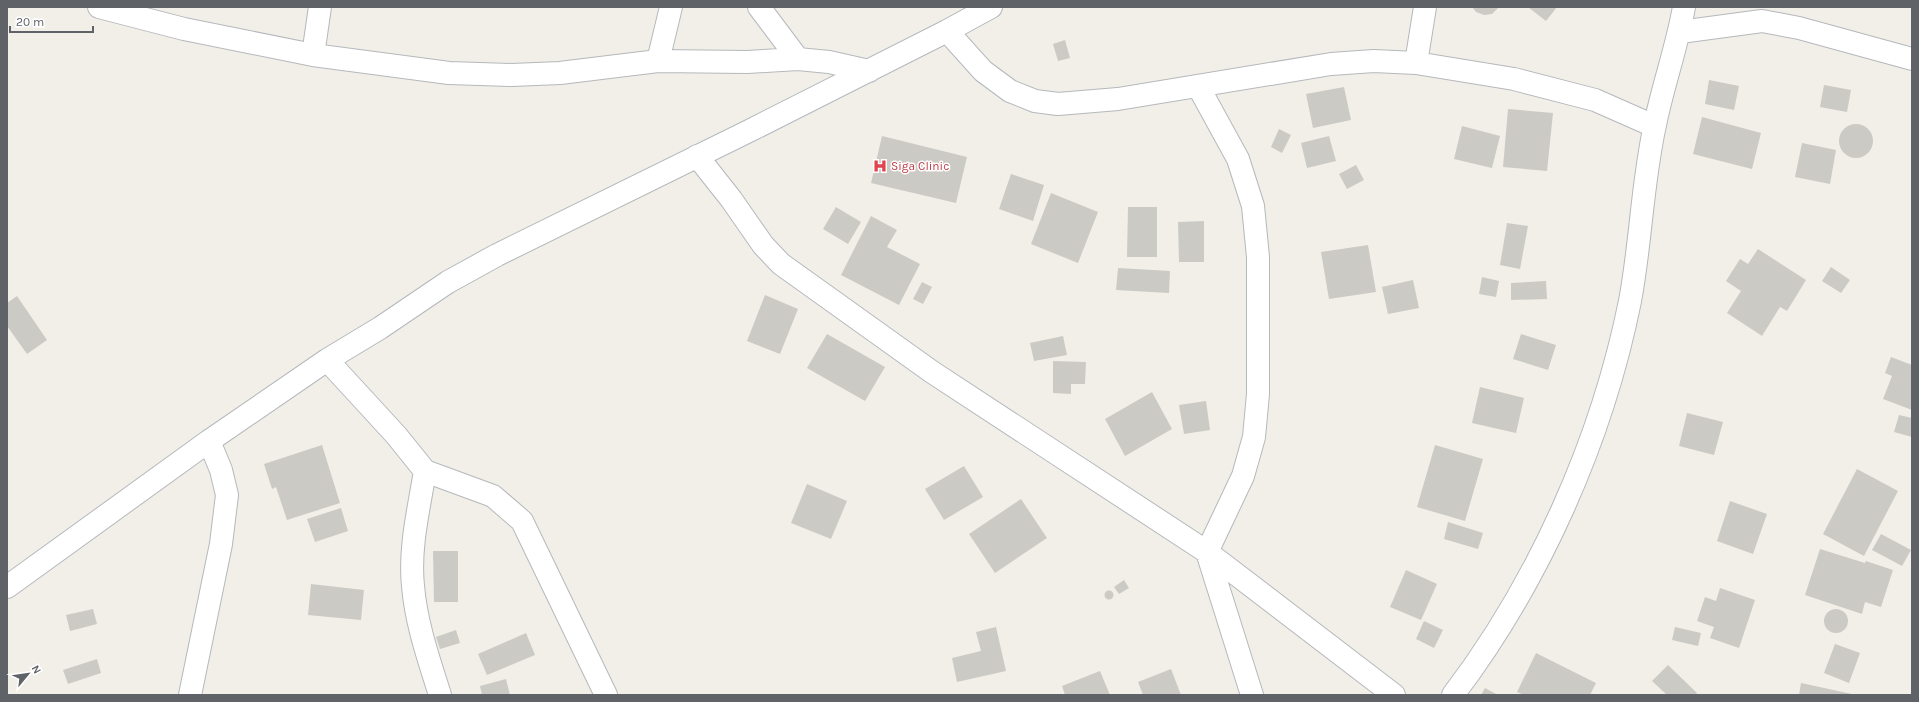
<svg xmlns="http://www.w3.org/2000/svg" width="1919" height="702" font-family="Karla,sans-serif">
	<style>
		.building { fill: #cccac5 }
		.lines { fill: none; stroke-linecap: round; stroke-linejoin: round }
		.street-casing { stroke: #b5b8bc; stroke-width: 24 }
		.street { stroke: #fff; stroke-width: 22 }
		.labels { text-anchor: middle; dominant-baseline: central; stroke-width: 3; stroke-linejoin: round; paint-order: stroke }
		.health-label { font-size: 12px; fill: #be3a42; stroke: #fff; text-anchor: start }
	</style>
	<rect width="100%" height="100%" fill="#f1efe8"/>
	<!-- building -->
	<path class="building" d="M1472,7H1499L1492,14L1484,15L1476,12Z
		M1528,7H1557L1546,21Z
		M1065,40L1070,58L1058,61L1053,44Z
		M1709,80L1739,86L1734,110L1705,104Z
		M1824,85L1851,90L1847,112L1820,107Z
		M1344,87L1351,120L1313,128L1306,94Z
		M1508,109L1553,113L1547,171L1503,167Z
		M1702,117L1761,133L1752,169L1693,154Z
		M1839 141a17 17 0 1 1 34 0a17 17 0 1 1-34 0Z
		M1462,126L1500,136L1492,168L1454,159Z
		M1279,129L1291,135L1282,153L1271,147Z
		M882,136L967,157L956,203L871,183Z
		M1329,136L1336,161L1307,168L1301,143Z
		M1802,143L1836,150L1830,184L1795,177Z
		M1356,165L1364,180L1347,189L1339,174Z
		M1011,174L1044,185L1033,221L999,209Z
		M1051,193L1098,212L1078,263L1031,244Z
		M836,207L861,222L848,244L823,229Z
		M1128,207H1157V257H1127Z
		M871,216L897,230L887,247L920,264L899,305L841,275Z
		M1204,221V262H1179L1178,222Z
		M1507,223L1528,226L1520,269L1500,265Z
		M1368,245L1376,292L1329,299L1321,252Z
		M1758,249L1806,280L1787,311L1780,307L1762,336L1727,313L1741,291L1726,281L1740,259L1748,264Z
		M1831,267L1850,280L1841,293L1822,281Z
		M1118,268L1170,271L1169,293L1116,290Z
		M1482,277L1499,281L1496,297L1479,294Z
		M1413,280L1419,308L1388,314L1382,287Z
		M1546,281L1547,299L1511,300V283Z
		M922,282L932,287L923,304L913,299Z
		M765,295L798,309L780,354L747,341Z
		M17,296L47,340L27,354L7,326V303Z
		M827,334L885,367L865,401L807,368Z
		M1521,334L1556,345L1548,370L1513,359Z
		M1063,336L1067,355L1034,361L1030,343Z
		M1891,357L1912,365V410L1883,399L1892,376L1885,373Z
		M1053,361L1086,362L1085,384H1071V394L1053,393Z
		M1480,387L1524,398L1516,433L1472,423Z
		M1152,392L1172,429L1125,456L1105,419Z
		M1206,401L1210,430L1184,434L1179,405Z
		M1687,413L1723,422L1714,455L1679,446Z
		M1899,415L1912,418V437L1894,432Z
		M322,445L340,503L287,520L276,487L272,489L264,464Z
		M1435,445L1483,459L1465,521L1417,507Z
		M964,466L983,497L944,520L925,489Z
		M1857,469L1898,491L1864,556L1823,534Z
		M807,484L847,501L831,539L791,523Z
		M1021,499L1047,538L995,573L969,534Z
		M1730,501L1767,514L1753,554L1717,541Z
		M341,508L348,531L315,542L307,519Z
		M1448,522L1483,533L1478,549L1444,539Z
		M1881,534L1911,550L1902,566L1872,550Z
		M1820,549L1865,563L1866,561L1893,570L1881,607L1865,602L1862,614L1805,595Z
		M433,551H458V602H434Z
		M1406,570L1437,584L1421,620L1390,607Z
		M1124,580L1129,588L1119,594L1114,587Z
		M311,584L364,590L361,620L308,615Z
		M1720,588L1755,600L1739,648L1710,638L1714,627L1697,621L1705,597L1716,601Z
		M1104.5 595a4.5 4.5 0 1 1 9 0a4.5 4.5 0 1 1-9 0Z
		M93,609L97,624L70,631L66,615Z
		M1824 621a12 12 0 1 1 24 0a12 12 0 1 1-24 0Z
		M1424,621L1443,630L1434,648L1416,639Z
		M996,627L1006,671L957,682L952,658L981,651L976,632Z
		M1675,627L1701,633L1698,646L1672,640Z
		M456,630L460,643L440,649L436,637Z
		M526,633L535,655L487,675L478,654Z
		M1835,644L1860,653L1849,683L1824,673Z
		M1536,653L1596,683L1590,695H1524L1517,692Z
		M97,659L101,673L68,684L63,670Z
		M1668,665L1697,693L1695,695H1667L1652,681Z
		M1171,669L1181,695H1143L1138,682Z
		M1100,671L1110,695H1065L1062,686Z
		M506,679L510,695H482L480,686Z
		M1801,683L1852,694V695H1799Z
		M1485,688L1498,695H1481Z"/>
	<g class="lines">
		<defs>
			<path id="street" d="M99,7L184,29L313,55L449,73L512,75L560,73L658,61L747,62L798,59L829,62L869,71
				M759,7L798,59
				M947,31L983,71L1010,91L1035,101L1058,104L1118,99L1331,64L1374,61L1416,63L1514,79L1595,100L1654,126
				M1680,32L1762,21L1799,28L1912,59
				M313,55L320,7
				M658,61L671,7
				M1416,63L1425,7
				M1198,86L1238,159L1253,206L1258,257V394L1254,437L1243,476L1207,552L1252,695
				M697,156L731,199L763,245L781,264L932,372L1207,552L1394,695
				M327,360L396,435L425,471L493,496L522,521L606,695
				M425,471C419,508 409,548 413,586C416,623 429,660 440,695
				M7,587L209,441L327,360L380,328L448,282L497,255L749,131L947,31L991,7
				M190,695L221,544L227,495L221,470L209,441
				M1453,695C1539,582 1602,440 1630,301C1641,243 1642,183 1655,125C1663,85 1677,47 1684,7"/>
		</defs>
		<!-- street casing -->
		<use href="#street" class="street-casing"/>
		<!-- street -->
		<use href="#street" class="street"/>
	</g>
	<!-- icons -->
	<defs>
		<symbol id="hospital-bare" viewBox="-9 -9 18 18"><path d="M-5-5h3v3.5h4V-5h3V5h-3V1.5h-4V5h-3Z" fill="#e0444e" stroke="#fff" stroke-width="2.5" paint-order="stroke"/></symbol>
	</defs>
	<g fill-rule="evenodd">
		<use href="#hospital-bare" x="870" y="156" width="20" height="20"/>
	</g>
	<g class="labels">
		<!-- health labels -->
		<g class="health-label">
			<text x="891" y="166">Siga Clinic</text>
		</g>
	</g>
	<!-- border -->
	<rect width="1919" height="702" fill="none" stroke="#5f6368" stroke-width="16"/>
	<!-- north arrow -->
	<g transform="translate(28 674) rotate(61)" stroke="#ffffff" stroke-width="3" paint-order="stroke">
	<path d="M0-3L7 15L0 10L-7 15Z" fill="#5f6368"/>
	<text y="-6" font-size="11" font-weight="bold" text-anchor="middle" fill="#5f6368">N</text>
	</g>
	<!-- scale -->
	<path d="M10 26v6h83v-6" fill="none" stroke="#5f6368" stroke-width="2"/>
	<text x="16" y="26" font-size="12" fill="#5f6368" stroke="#ffffff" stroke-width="3" paint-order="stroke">20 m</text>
</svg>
